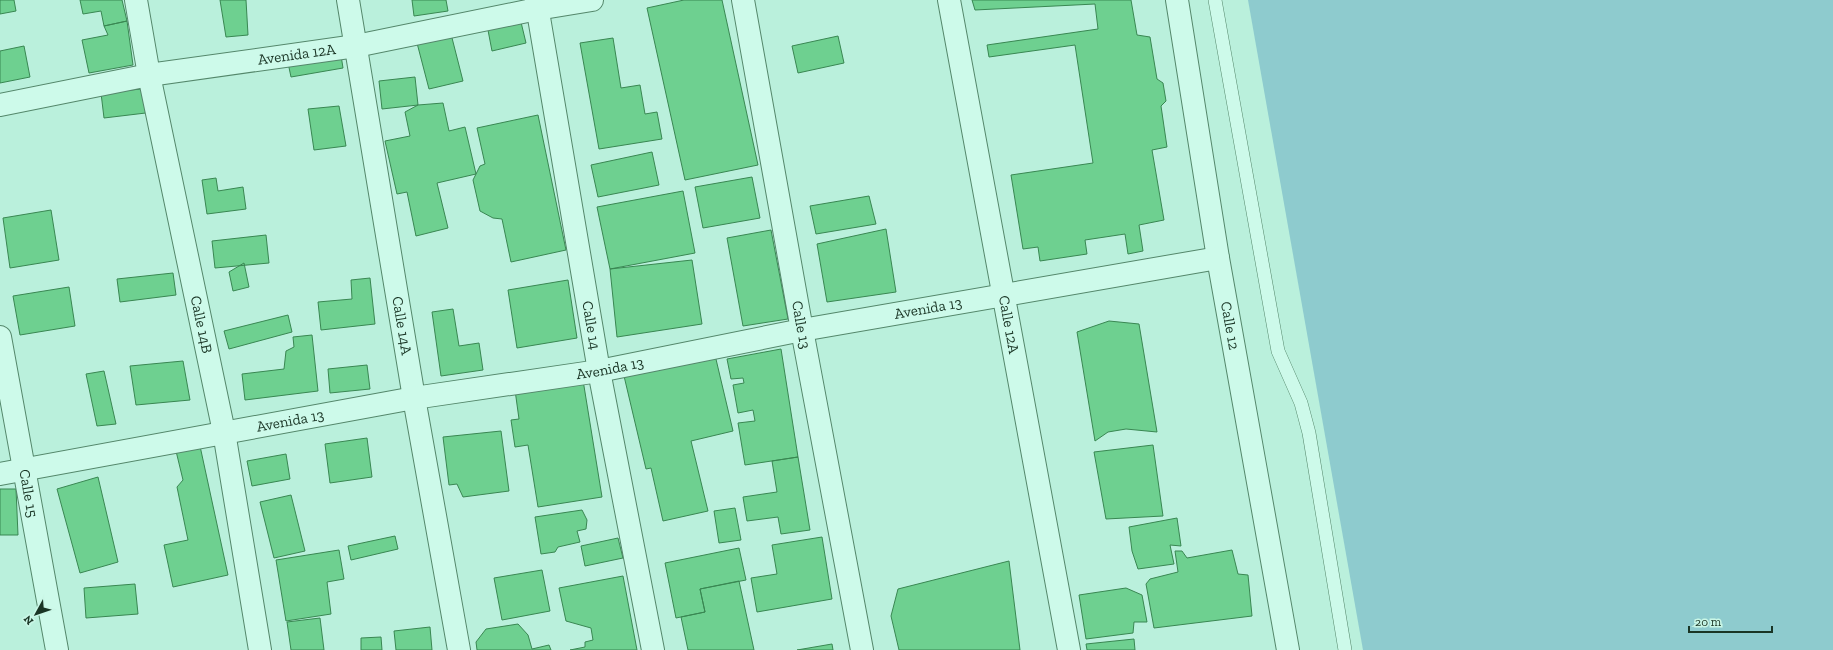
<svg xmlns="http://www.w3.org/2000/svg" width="1833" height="650" font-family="'Zilla Slab',serif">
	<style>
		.green { fill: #8ecbce }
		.building { fill: #6ed090; stroke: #398752 }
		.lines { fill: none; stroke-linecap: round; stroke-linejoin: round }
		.service-casing { stroke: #54876b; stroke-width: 14 }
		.minor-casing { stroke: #54876b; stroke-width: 24 }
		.service { stroke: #cdfaea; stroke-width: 13 }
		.minor { stroke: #cdfaea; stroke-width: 22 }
		.labels { text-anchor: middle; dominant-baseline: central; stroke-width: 4; stroke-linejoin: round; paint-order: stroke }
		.street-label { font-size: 15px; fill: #1a3525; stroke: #caf7e7 }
	</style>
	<rect width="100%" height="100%" fill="#baf0dc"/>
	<!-- green -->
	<path class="green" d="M1248,0H1833V650H1363Z"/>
	<!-- building -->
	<path class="building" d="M0,0H14L16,11L0,14Z
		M80,0H122L127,21L104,26L101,11L83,14Z
		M220,0H246L248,35L226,37Z
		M412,0H446L448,11L414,16Z
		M684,0H722L758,165L685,180L647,8Z
		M972,0H1131L1137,35L1150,37L1157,79L1163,83L1166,101L1161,106L1167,147L1152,150L1164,220L1139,225L1143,251L1128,254L1125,234L1085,240L1087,254L1040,261L1038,247L1023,249L1011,175L1093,163L1075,45L989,57L987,45L1098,29L1095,4L975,10Z
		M520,18L526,43L492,51L487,25Z
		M127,21L133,65L89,73L82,40L108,35L104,26Z
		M451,34L463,81L429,89L417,43Z
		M838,36L844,63L798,73L792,46Z
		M613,38L621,88L640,85L645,114L657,112L662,139L599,149L580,43Z
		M24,46L30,77L0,83V51Z
		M340,49L343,68L291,77L287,58Z
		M415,77L418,105L382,109L379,81Z
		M151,88L154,112L104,118L101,93Z
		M443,103L449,131L465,127L476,174L437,183L448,228L416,236L407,192L397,194L385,141L410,136L405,112L418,105Z
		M339,106L346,146L314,150L308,109Z
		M538,115L566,250L511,262L502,219L493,218L480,211L473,180L480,166L485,164L477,128Z
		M652,152L659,185L598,197L591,165Z
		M752,177L760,218L703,228L695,187Z
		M216,178L218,191L243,187L246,209L207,214L202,180Z
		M683,191L695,253L610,269L597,207Z
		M869,196L876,224L816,234L810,206Z
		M51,210L59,260L10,268L3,218Z
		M886,229L896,292L827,302L817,244Z
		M771,230L788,319L743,326L727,238Z
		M266,235L269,263L215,268L212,241Z
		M692,260L702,324L617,337L610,269Z
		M244,263L249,287L233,291L229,272Z
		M173,273L176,295L120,302L117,279Z
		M370,278L375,324L321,330L318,302L352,299L351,280Z
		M568,280L577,338L517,348L508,290Z
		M69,287L75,326L20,335L13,296Z
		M453,309L459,346L479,343L483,370L441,376L432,312Z
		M288,315L292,332L229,349L224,331Z
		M1109,321L1139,324L1157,432L1126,429L1108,432L1095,441L1077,332Z
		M312,335L318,391L245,400L242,374L284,369L286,351L294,347L293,337Z
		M781,349L798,457L745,465L738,423L755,421L753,410L738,413L733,385L744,383L743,378L731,379L727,359Z
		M715,355L733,431L691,441L708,511L663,521L651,468L646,469L624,376Z
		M183,361L190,400L136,405L130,366Z
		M367,365L370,389L330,393L328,369Z
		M104,371L116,424L97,426L86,374Z
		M583,380L602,497L538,507L528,445L515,447L511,420L519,419L515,390Z
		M501,431L509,491L463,497L457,484L449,485L443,437Z
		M367,438L372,477L330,483L325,444Z
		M1153,445L1163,516L1106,519L1094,452Z
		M200,446L228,575L173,587L164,545L188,540L177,487L183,480L176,451Z
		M286,454L290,479L252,486L247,461Z
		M798,457L810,530L781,534L778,517L747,521L743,497L777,492L772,461Z
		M98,477L118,562L80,573L57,489Z
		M0,489H16L18,535H0Z
		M291,495L305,551L274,558L260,502Z
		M735,508L741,540L719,543L714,511Z
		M582,510L587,520L586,529L577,531L580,542L558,547L555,552L541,554L535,517Z
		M1177,518L1181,546L1170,545L1174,564L1138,569L1132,551L1129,527Z
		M395,536L398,549L351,560L348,546Z
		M822,537L832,599L757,612L751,578L777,574L772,545Z
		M618,538L623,558L585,566L581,546Z
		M739,548L746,580L700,589L705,612L676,618L665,563Z
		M339,550L344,579L327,582L331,614L286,621L276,560Z
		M1232,550L1238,574L1248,575L1252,616L1154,628L1146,584L1150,579L1178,572L1175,551H1182L1187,558Z
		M1009,561L1020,650H899L891,616L898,589Z
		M542,570L550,611L502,620L494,578Z
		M623,576L637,650H570L585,647V642L593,640L591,628L566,621L559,588Z
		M739,581L754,650H688L681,617L705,612L700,589Z
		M135,584L138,614L86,618L84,588Z
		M1126,588L1142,595L1147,622H1134L1133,633L1086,639L1079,595Z
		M320,618L324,650H291L287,622Z
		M518,624L528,635L532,649L549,645L551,650H477L476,642L486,629Z
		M430,627L432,650H396L394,631Z
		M381,637L382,650H361V638Z
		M1134,639L1135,650H1087L1086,644Z
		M832,644L833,650H797Z"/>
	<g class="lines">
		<defs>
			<path id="service" d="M1215,0L1278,351L1301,403L1309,433L1345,650"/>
			<g id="minor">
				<path id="s1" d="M136,0L149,75L224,432L260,650"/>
				<path id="s2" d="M348,0L414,398L459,650"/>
				<path id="s3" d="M536,0L599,371L653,650"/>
				<path id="s4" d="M743,0L802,330L862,650"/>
				<path id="s5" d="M949,0L1069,650"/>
				<path id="s6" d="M1177,0L1218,258L1288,650"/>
				<path id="s7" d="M0,105L149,75L356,46L537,9L592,0"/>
				<path id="s8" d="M0,337L57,650"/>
				<path id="s9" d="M0,474L414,398L599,371L802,330L1218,258"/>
			</g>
		</defs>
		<!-- service casing -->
		<use href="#service" class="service-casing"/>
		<!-- minor casing -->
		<use href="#minor" class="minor-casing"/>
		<!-- service -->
		<use href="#service" class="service"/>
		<!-- minor -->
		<use href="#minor" class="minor"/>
	</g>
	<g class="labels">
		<!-- street labels -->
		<g class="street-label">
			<text stroke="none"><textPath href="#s7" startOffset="301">Avenida 12A</textPath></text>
			<text stroke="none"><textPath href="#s9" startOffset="943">Avenida 13</textPath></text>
			<text stroke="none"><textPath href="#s1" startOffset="331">Calle 14B</textPath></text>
			<text stroke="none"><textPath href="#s2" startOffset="330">Calle 14A</textPath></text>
			<text stroke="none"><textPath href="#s4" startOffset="330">Calle 13</textPath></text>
			<text stroke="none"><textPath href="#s5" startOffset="330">Calle 12A</textPath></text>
			<text stroke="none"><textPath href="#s6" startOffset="330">Calle 12</textPath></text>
			<text stroke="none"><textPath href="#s3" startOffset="330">Calle 14</textPath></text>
			<text stroke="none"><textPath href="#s9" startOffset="619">Avenida 13</textPath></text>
			<text stroke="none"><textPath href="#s9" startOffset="295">Avenida 13</textPath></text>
			<text stroke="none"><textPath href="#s8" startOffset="159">Calle 15</textPath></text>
		</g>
	</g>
	<!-- north arrow -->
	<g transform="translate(36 614) rotate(230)" stroke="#caf7e7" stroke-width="3" paint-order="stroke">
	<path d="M0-3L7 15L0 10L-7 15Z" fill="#1a3525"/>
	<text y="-6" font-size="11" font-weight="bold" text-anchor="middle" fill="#1a3525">N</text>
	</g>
	<!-- scale -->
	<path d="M1689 626v6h83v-6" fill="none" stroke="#1a3525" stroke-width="2"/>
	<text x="1695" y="626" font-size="12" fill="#1a3525" stroke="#caf7e7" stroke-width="3" paint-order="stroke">20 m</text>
</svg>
